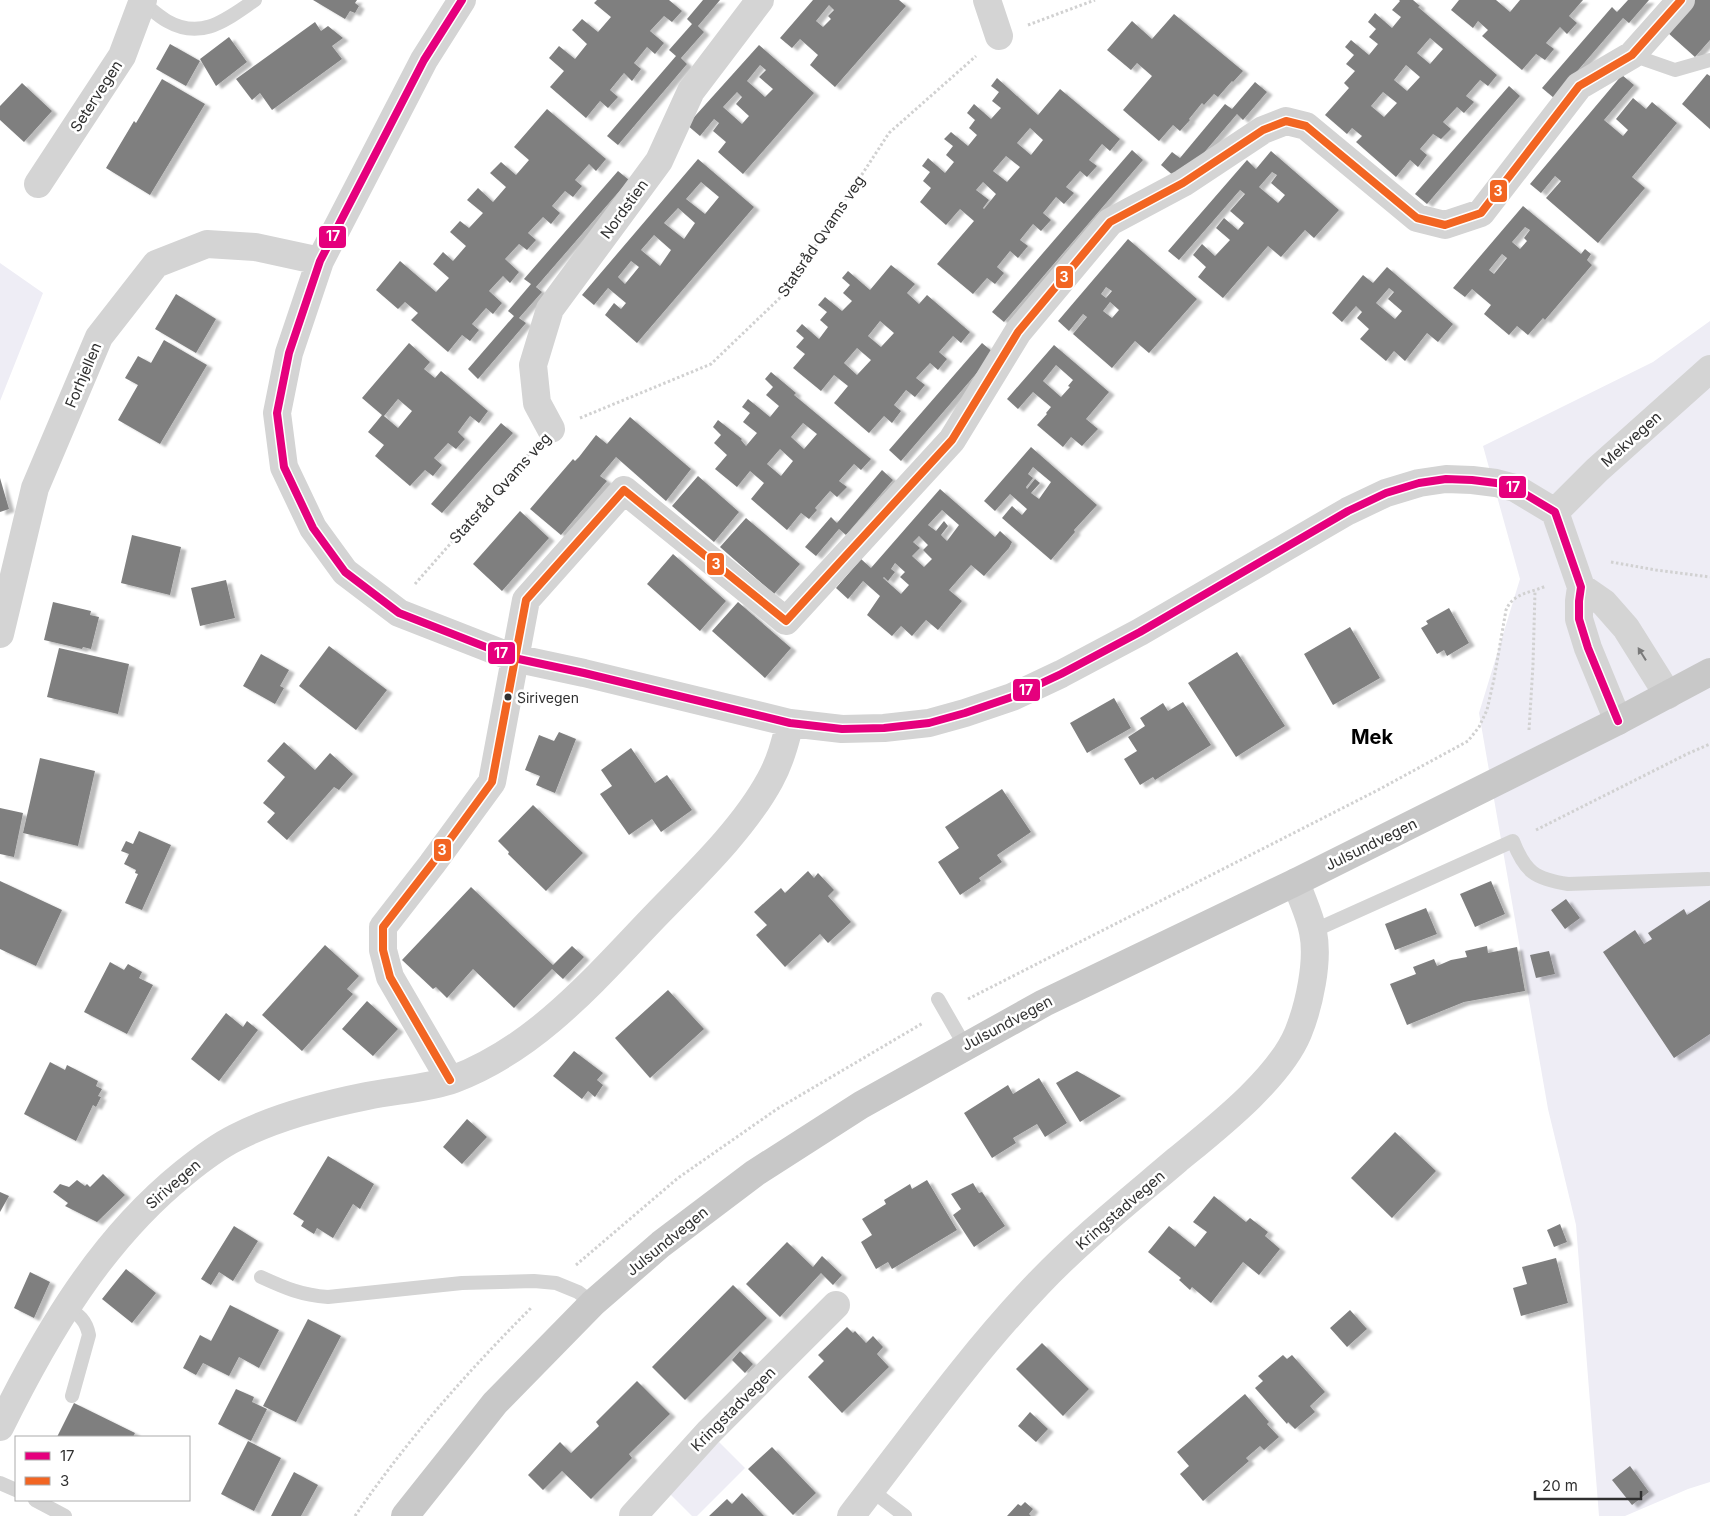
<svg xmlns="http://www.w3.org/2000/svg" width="1710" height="1516" font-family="Inter,sans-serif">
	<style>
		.green { fill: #eeedf5 }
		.building { fill: #7f7f7f; fill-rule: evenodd; filter: url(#shadow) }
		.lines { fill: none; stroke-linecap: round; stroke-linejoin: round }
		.path { stroke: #d1d1d1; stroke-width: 3; stroke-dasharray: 2.5 2.5; stroke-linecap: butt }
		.service { stroke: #d4d4d4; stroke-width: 14 }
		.minor { stroke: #d4d4d4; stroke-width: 28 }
		.primary { stroke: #c8c8c8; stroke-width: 28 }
		.bus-1-casing { stroke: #fff; stroke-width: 11 }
		.bus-2-casing { stroke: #fff; stroke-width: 11 }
		.bus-1 { stroke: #e5007d; stroke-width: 8 }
		.bus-2 { stroke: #f26522; stroke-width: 8 }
		.oneway { fill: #7a7a7a }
		.bus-dot { fill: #303030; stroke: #fff; stroke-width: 2 }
		.labels { text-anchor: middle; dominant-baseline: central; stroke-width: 5; stroke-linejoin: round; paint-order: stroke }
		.bus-label { font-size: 14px; fill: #303030; stroke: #fff; text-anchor: start }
		.street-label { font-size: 15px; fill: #303030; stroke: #fff }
		.district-label { font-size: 20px; font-weight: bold; fill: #000; stroke: #fff }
		.line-badge { stroke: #fff; stroke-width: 2 }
		.badge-label { font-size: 14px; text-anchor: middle; font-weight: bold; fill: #fff }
	</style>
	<defs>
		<filter id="shadow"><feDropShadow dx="5.5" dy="3" stdDeviation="1" flood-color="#0004"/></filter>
	</defs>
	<rect width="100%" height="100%" fill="#fff"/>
	<!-- green -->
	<path class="green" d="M0,263L43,293L0,401Z
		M1710,321V1482L1688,1489L1625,1516H1599L1576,1225L1548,1109L1479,713L1520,579L1483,446L1653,362Z
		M719,1442L745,1468L697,1516H692L668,1492Z"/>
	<!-- building -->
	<path class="building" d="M313,0H357L355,3L359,6L355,13L350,11L345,19Z
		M597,0H669L682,11L672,22L664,16L650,31L664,43L655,54L647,47L634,63L641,69L632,81L624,73L610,90L618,97L608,108L600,101L586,118L550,87L564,71L549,58L559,46L575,59L587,44L572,30L582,19L598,32L611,17L594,3Z
		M703,0H720L698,26L704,32L681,58L687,64L618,145L607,136L676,56L669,50L692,24L687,19Z
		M813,0H899L906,6L835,87L810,65L818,55L800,39L792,48L780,38ZM829,5L834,10L828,16L831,19L823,27L816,21Z
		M1399,0H1413L1420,6L1418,7L1497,75L1488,86L1480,80L1466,96L1474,102L1464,113L1457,107L1443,122L1451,129L1441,139L1433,134L1420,149L1427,155L1418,167L1410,160L1396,177L1356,142L1362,136L1352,128L1347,134L1325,115L1349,88L1344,83L1355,71L1346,64L1354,55L1345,47L1351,40L1369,55L1378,44L1369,37L1376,29L1368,22L1375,13L1392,28L1401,17L1392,10L1400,1ZM1430,38L1443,49L1430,64L1417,53ZM1406,65L1420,77L1407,91L1394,80ZM1383,92L1397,103L1384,117L1371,106Z
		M1459,0H1496L1510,12L1520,0H1583L1569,16L1577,23L1567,34L1560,27L1546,43L1554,49L1545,60L1536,54L1522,70L1482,36L1488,30L1478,21L1473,28L1451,10Z
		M1628,0H1649L1629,23L1623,18L1554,98L1542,88L1612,7L1617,12Z
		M1695,0H1710V40L1695,57L1667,32Z
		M1174,14L1243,71L1233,82L1232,81L1218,97L1214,94L1204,105L1202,103L1189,119L1190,120L1180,131L1173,125L1159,141L1123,110L1152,76L1137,63L1131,70L1107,50L1132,21L1152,39Z
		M315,22L321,31L328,26L343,38L332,46L342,59L272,110L260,93L252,100L236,79Z
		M229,37L247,62L216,86L200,59Z
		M170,44L200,61L186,86L156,69Z
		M759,45L814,93L743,174L718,152L726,142L713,131L719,123L714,119L700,136L687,125ZM760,65L766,70L759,77L773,89L765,97L747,81ZM737,92L742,97L736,104L749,116L742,124L723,107Z
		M1707,74L1710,76V129L1682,104Z
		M1622,75L1634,85L1604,120L1623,136L1628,130L1616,119L1633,98L1646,109L1652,102L1677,123L1632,177L1645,188L1598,243L1546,198L1561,181L1555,176L1541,193L1530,184Z
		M997,78L1038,115L1060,89L1120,139L1110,151L1102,144L1089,160L1097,166L1087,177L1080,171L1066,187L1074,193L1064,204L1056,197L1043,213L1051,220L1041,231L1033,224L1020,240L1028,246L1018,258L1010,251L997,267L1004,273L995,284L987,278L973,294L937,264L974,221L960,209L946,225L920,202L931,188L923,181L930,172L922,166L928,158L945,173L954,162L946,155L953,146L944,139L951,132L968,146L977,135L969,128L975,120L967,113L974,104L991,119L1001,108L992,101L999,92L991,86ZM1030,128L1043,140L1031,155L1017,143ZM1006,156L1020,167L1007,182L993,171ZM983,182L996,194L984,209L983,208L989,200L976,190Z
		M162,79L205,104L150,195L106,168L134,121L136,123Z
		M1255,82L1267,92L1243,120L1237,114L1190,169L1185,165L1175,177L1161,165L1172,152L1180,158L1225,104L1232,109Z
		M22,83L52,111L24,142L0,120V106Z
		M1509,86L1520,96L1427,204L1415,194Z
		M547,109L606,159L596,171L589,164L575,180L582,186L573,197L565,191L552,206L560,213L551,224L543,217L528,233L536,240L527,250L519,244L505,259L519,272L510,283L503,276L489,291L502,303L493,314L486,308L472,324L479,330L470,341L462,335L448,352L411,320L418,313L405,302L398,309L376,290L400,261L436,292L449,278L433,264L443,252L453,261L466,246L450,232L460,221L469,228L483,213L467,200L478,188L493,202L506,187L490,173L501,162L516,175L529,160L514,147Z
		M1132,150L1143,160L1004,322L992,312Z
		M1271,151L1339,210L1314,238L1305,230L1281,257L1268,246L1223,298L1198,277L1206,267L1193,255L1202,244L1215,256L1230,240L1216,228L1224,218L1238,230L1244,223L1230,211L1245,194L1240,190L1179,260L1168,251L1247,160L1256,169ZM1272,172L1277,175L1271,183L1285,195L1278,203L1259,187Z
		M698,159L754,207L637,343L605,315L614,303L621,309L626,303L608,288L594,305L582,295ZM701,182L719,197L705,214L686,199ZM678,208L695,223L684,239L664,223ZM654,235L671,250L660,266L641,250ZM631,261L639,267L625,284L618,277Z
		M618,171L629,180L536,287L542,292L519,318L526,323L478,379L468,369L514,316L508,311L531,284L524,279Z
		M1523,206L1581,254L1585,249L1591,254L1587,260L1592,265L1545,320L1543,318L1528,335L1517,326L1509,335L1484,314L1491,305L1472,289L1465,297L1453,288ZM1525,227L1530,230L1524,238L1527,241L1520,249L1512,242ZM1502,254L1507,258L1494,274L1489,270Z
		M1128,239L1197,299L1149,353L1135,341L1112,368L1073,334L1087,317L1083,314L1069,331L1058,321ZM1106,287L1112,291L1106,298L1101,294ZM1110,302L1119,310L1112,318L1103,311Z
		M891,265L915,284L907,293L919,304L927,295L970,332L961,343L953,336L939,352L947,359L938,370L930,363L916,378L925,385L915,397L906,390L894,405L901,411L892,423L884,416L869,433L834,403L848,386L834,375L821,391L793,368L805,354L796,347L804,338L796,331L802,324L819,339L828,327L820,320L827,312L818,305L825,297L842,311L852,301L843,293L850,285L842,278L848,271L870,290ZM880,321L894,333L881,347L868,336ZM857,348L871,360L857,375L844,363Z
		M1387,267L1453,324L1438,342L1427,333L1405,361L1394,351L1386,361L1360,339L1369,329L1357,318L1362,312L1356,306L1342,322L1332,313L1363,275L1373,283ZM1389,288L1394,292L1388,299L1402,311L1395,319L1376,303Z
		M176,294L216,319L196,353L155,329Z
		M164,340L207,365L160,444L118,420L138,385L125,378L138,356L151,363Z
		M409,343L430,362L424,369L435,378L441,371L488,411L479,423L470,416L458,432L465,439L456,449L448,443L434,458L442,465L433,476L425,470L410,486L375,456L384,445L368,432L382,415L362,398ZM398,399L412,411L398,428L384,416Z
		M982,343L994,353L901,461L889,450Z
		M1054,345L1109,392L1086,419L1098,429L1082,446L1071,437L1063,447L1037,425L1047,414L1046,413L1051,407L1033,392L1018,409L1007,399ZM1056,365L1073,380L1068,386L1070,387L1061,397L1043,381Z
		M771,372L796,393L794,395L871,459L861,470L854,464L839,481L847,487L837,497L830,491L815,508L817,510L809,519L801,513L787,530L751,499L764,483L750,471L737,487L715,469L727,455L714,443L721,435L713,427L718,420L742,439L741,440L746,446L757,433L743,422L750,413L742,407L748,399L770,417L779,406L766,395L773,387L765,379ZM803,423L817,434L804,449L791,437ZM780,449L793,461L781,476L767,464Z
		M630,417L691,469L666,501L616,457L600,476L607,481L561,535L530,509L573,459L575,461L579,457L596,435L607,444Z
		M501,423L513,433L442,513L431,504Z
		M1031,447L1097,505L1074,530L1075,532L1051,560L1002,518L1012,506L1022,515L1027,509L1010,494L995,511L984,501ZM1033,467L1051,482L1039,499L1031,493L1040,483L1035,479L1027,489L1026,487L1033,478L1028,474Z
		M882,470L893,480L846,535L839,529L816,556L805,547L831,517L837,523Z
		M698,476L739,512L714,542L672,506Z
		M0,478L9,509L0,512Z
		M940,489L995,537L1000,531L1012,542L1009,548L984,576L971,565L949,590L962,601L938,630L926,620L912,636L901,626L892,636L867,615L880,596L863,581L848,599L836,588L861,559L871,568ZM942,510L959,525L947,541L941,535L948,526L944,521L936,531L928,525ZM919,536L928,545L923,550L932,559L924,567L912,556L920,548L913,542ZM895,563L905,572L900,577L909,585L901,594L883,578L884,577L888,581L895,572L891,569Z
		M520,511L549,538L502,591L473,564Z
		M746,518L800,564L774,594L720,547Z
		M132,535L181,547L170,595L121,583Z
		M673,554L726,601L700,631L647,584Z
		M226,580L235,618L200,626L191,588Z
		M53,602L91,611L90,615L99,617L91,649L83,647L82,649L44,640Z
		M738,602L791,648L765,678L712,631Z
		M1449,608L1469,643L1447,656L1444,650L1437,654L1421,628L1428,624L1426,621Z
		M1350,627L1380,678L1333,705L1304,654Z
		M329,646L387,690L356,730L299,686Z
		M59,648L129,664L118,714L47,697Z
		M1237,652L1285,726L1236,757L1188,683Z
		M261,654L289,670L280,686L284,688L275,704L243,686Z
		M1114,698L1131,728L1087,753L1070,723Z
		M1183,702L1211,745L1155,780L1153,777L1140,785L1124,759L1137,751L1128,737L1145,726L1140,718L1163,703L1168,711Z
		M559,732L576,739L555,793L536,785L540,776L525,770L539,735L554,741Z
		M284,742L315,770L330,753L353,774L339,790L334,787L287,840L267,822L275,813L263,803L285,777L267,761Z
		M631,748L655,783L667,775L692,810L661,832L652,819L629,835L600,794L612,786L601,770Z
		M40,758L95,771L78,846L23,833Z
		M1002,789L1031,832L997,855L1002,862L979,878L981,881L960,895L938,862L959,848L945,827Z
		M533,805L583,853L546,891L508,854L509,852L498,841Z
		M0,808L23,813L14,857L0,854Z
		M139,831L171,845L142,910L125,903L138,874L135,873L136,870L124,864L129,854L121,851L126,841L133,844Z
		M808,871L814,878L818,873L834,890L828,896L851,922L828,943L820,934L785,967L756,935L767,925L754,912L781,888L785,893Z
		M0,881L62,910L36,966L0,949Z
		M1491,881L1505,914L1475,927L1460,894Z
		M471,887L553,965L572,946L584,957L563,979L552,969L514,1008L473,969L447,998L436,987L433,989L402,960Z
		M1566,899L1580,918L1565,929L1551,910Z
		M1710,900V1034L1674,1058L1603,952L1635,930L1644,944L1652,939L1648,933L1684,909L1687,915Z
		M1426,908L1437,934L1395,950L1385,924Z
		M325,945L359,976L347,989L353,994L302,1051L262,1015Z
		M1487,946L1488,953L1517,947L1525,991L1464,1002L1407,1025L1390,984L1416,974L1413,967L1434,959L1437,966L1451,960L1467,957L1465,951Z
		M1549,951L1555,974L1536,978L1530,955Z
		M110,962L124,970L128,964L142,972L139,978L153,985L127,1034L84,1012Z
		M668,990L704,1029L650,1078L615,1038Z
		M367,1001L398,1029L373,1056L342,1029Z
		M226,1013L243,1027L247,1021L258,1030L219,1081L191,1059Z
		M574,1051L603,1073L597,1080L603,1085L595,1097L588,1091L582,1099L553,1076Z
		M50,1062L65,1070L67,1065L98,1081L96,1086L102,1089L98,1096L101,1097L96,1107L93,1105L76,1141L24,1114Z
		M1077,1071L1121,1096L1080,1122L1056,1083Z
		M1039,1078L1067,1123L1045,1137L1037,1124L1013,1138L1016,1143L992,1158L964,1113L1008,1085L1013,1094Z
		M467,1119L487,1137L462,1164L443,1147Z
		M1395,1132L1436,1171L1392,1218L1351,1178Z
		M328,1156L374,1184L360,1209L353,1204L333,1238L317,1228L314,1234L301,1226L304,1221L293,1214Z
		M103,1174L125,1195L97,1222L65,1206L68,1203L53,1192L60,1184L69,1187L77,1180L85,1186L87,1184L90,1187Z
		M927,1180L957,1230L892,1269L888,1262L876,1269L861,1242L872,1235L862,1219L886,1204L884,1200L910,1184L912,1189Z
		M973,1183L979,1193L982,1192L1005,1226L974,1247L953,1215L961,1209L951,1194Z
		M0,1192L9,1196L0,1212Z
		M1214,1196L1246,1222L1250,1218L1268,1232L1265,1236L1280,1249L1259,1275L1243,1262L1211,1303L1192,1287L1190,1290L1179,1280L1181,1278L1148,1252L1169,1226L1195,1247L1207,1232L1193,1222Z
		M1560,1224L1567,1242L1554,1247L1547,1230Z
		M234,1226L258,1241L233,1281L219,1272L211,1285L201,1279Z
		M787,1242L813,1267L822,1256L842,1275L833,1285L821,1273L780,1317L746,1284Z
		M1556,1258L1568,1303L1521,1316L1513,1288L1527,1284L1522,1267Z
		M126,1269L156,1293L132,1323L102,1299Z
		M30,1272L50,1282L34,1318L14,1308Z
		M733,1285L767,1318L685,1400L652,1367Z
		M230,1305L279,1330L259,1368L239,1357L229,1376L203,1363L196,1375L183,1368L200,1335L211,1341Z
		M1350,1310L1367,1329L1347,1347L1330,1328Z
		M308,1319L341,1336L296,1422L263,1406Z
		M847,1327L853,1333L855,1331L866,1343L873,1336L883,1347L877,1354L889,1367L842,1413L808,1377L824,1361L818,1355Z
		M1042,1343L1089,1389L1063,1416L1016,1369Z
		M740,1351L753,1364L745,1373L732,1360Z
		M1283,1355L1287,1359L1292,1355L1325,1392L1310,1406L1315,1412L1295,1429L1288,1422L1287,1424L1255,1388L1263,1381L1258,1376Z
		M637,1381L670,1414L629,1454L632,1458L591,1499L562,1471L543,1490L528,1475L560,1442L571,1453L599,1426L596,1422Z
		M236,1389L254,1397L252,1402L267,1409L251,1441L218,1424Z
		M1245,1394L1269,1422L1267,1424L1279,1437L1264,1450L1260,1446L1246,1458L1249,1461L1203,1501L1180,1474L1189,1466L1177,1452Z
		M74,1403L135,1433L133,1437H57Z
		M1030,1412L1048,1429L1036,1442L1018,1426Z
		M248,1441L281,1458L254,1511L221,1494Z
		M772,1447L816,1493L793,1515L748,1469Z
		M1630,1466L1649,1492L1632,1505L1612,1480Z
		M294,1472L318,1485L301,1516H271Z
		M742,1493L764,1516H709L727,1499L732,1504Z
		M1025,1502L1033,1509L1029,1514L1031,1516H1007L1018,1504L1021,1506Z"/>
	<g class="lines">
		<!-- path -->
		<path class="path" d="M1028,25L1095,0
			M580,418L711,364L784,294L889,133L976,56
			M1611,562L1656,570L1710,577
			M415,584L529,454
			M1529,730L1533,665L1535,591
			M1536,830L1689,753L1710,744
			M968,999L1378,790L1468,741L1479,727L1487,710L1494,679L1506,610C1513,593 1530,593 1546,586
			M576,1265L678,1178L777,1109L923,1023
			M355,1516C407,1440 467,1372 532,1307"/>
		<!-- service -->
		<path class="service" d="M142,2C150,8 158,16 167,21C202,41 227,19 255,0
			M1632,55L1675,70L1710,60
			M1313,931L1513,841C1525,872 1535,879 1568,884L1708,879
			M938,999L965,1046
			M261,1277C285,1288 301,1295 328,1297L462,1283L534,1281L556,1283L578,1292L593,1303
			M67,1307C79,1315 86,1320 89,1335L72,1396
			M0,1483L16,1490
			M871,1490L905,1516
			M35,1500L65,1516"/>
		<!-- minor -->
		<path class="minor" d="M462,0L424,60L320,261L289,353L277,413L284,467L313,528L345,572L399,613L514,658L584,673L790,723L842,729L884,728L929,723L965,713L1012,697L1061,674L1140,632L1348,511L1386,493L1419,483L1446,479L1472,480L1496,483L1515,488L1555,512L1581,587L1579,601V619L1588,648L1618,721
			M987,0L999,36
			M38,184L122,56L143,0
			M551,429L537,403L533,365L550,309L659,161L691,91L760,0
			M1555,512L1597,470L1710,369
			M1581,587L1604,603L1626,628L1668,695
			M0,634L35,488L63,422L99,337L156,264L207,244L255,247L320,261
			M450,1080L390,977L383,950V927L432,864L492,782L526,600L624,490L786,621L952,440L1018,332L1110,222L1183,183L1263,130L1286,121L1306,126L1417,218L1445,225L1481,213L1579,86L1632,55L1681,0
			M0,1427C47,1332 101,1240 184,1173C200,1160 217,1147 235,1138C275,1117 322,1105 367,1096C395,1090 427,1089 454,1079C539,1047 598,975 659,912C697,873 744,828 770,780C780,762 785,743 790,723
			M633,1516L709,1432L836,1305
			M851,1516C912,1437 970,1355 1039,1283C1082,1238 1130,1200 1177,1160C1216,1128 1279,1079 1298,1033C1309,1006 1319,961 1313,932C1310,915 1301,898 1296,882"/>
		<!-- primary -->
		<path class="primary" d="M405,1516L495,1403L593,1303L661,1244L755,1173L861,1105L1044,1003L1296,882L1618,721L1710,672"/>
		<defs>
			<path id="bus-1" d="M462,0L424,60L320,261L289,353L277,413L284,467L313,528L345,572L399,613L514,658L584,673L790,723L842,729L884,728L929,723L965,713L1012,697L1061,674L1140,632L1348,511L1386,493L1419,483L1446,479L1472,480L1496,483L1515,488L1555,512L1581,587L1579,601V619L1588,648L1618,721"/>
			<path id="bus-2" d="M450,1080L390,977L383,950V927L432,864L492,782L526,600L624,490L786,621L952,440L1018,332L1110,222L1183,183L1263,130L1286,121L1306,126L1417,218L1445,225L1481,213L1579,86L1632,55L1681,0"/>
		</defs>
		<!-- bus-1 casing -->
		<use href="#bus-1" class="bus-1-casing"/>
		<!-- bus-2 casing -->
		<use href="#bus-2" class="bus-2-casing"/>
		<!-- bus-1 -->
		<use href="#bus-1" class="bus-1"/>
		<!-- bus-2 -->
		<use href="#bus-2" class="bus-2"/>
	</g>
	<!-- one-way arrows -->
	<defs><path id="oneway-solid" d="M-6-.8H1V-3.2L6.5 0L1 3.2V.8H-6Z" transform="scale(1.25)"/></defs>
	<use class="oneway" href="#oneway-solid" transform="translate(1642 654) rotate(-122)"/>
	<!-- markers -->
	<circle class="bus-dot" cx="508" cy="697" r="4.5"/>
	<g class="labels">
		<!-- bus labels -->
		<g class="bus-label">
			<text x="517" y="697">Sirivegen</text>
		</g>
		<!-- street labels -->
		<g class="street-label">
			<text transform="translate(96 96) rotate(-57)">Setervegen</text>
			<text transform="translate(624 209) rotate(-54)">Nordstien</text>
			<text transform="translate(821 236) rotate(-56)">Statsråd Qvams veg</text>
			<text transform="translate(83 375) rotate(-67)">Forhjellen</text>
			<text transform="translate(1631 439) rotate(-42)">Mekvegen</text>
			<text transform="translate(500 488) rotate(-48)">Statsråd Qvams veg</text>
			<text transform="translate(1371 844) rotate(-26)">Julsundvegen</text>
			<text transform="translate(1007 1023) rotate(-28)">Julsundvegen</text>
			<text transform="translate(173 1184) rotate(-41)">Sirivegen</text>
			<text transform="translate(1120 1210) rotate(-41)">Kringstadvegen</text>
			<text transform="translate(667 1241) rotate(-39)">Julsundvegen</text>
			<text transform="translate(733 1409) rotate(-45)">Kringstadvegen</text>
		</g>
		<!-- district labels -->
		<g class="district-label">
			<text x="1372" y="737">Mek</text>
		</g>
	</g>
	<g class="line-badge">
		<rect x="1489" y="179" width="19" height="24" rx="5" fill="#f26522"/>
		<rect x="318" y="225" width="29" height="24" rx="5" fill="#e5007d"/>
		<rect x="1055" y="265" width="19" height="24" rx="5" fill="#f26522"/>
		<rect x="1498" y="475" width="29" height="24" rx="5" fill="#e5007d"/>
		<rect x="706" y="552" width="19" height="24" rx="5" fill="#f26522"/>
		<rect x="487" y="641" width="29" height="24" rx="5" fill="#e5007d"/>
		<rect x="1012" y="678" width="29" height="24" rx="5" fill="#e5007d"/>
		<rect x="433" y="838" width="19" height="24" rx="5" fill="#f26522"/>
	</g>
	<g class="badge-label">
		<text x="1498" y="196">3</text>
		<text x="333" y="241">17</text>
		<text x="1064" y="282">3</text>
		<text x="1513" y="492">17</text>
		<text x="716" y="569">3</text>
		<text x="501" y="658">17</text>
		<text x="1026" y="695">17</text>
		<text x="442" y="855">3</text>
	</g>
	<!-- legend -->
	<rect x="15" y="1436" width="175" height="65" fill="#ffffff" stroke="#acacac"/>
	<rect x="25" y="1452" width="25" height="8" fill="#e5007d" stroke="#acacac"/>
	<text x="60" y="1461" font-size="15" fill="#303030">17</text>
	<rect x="25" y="1477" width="25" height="8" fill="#f26522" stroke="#acacac"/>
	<text x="60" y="1486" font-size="15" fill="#303030">3</text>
	<!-- scale -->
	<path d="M1535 1491v8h106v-8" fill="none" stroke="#303030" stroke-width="2.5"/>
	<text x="1542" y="1491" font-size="15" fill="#303030" stroke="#ffffff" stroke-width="4" paint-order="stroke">20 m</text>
</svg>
